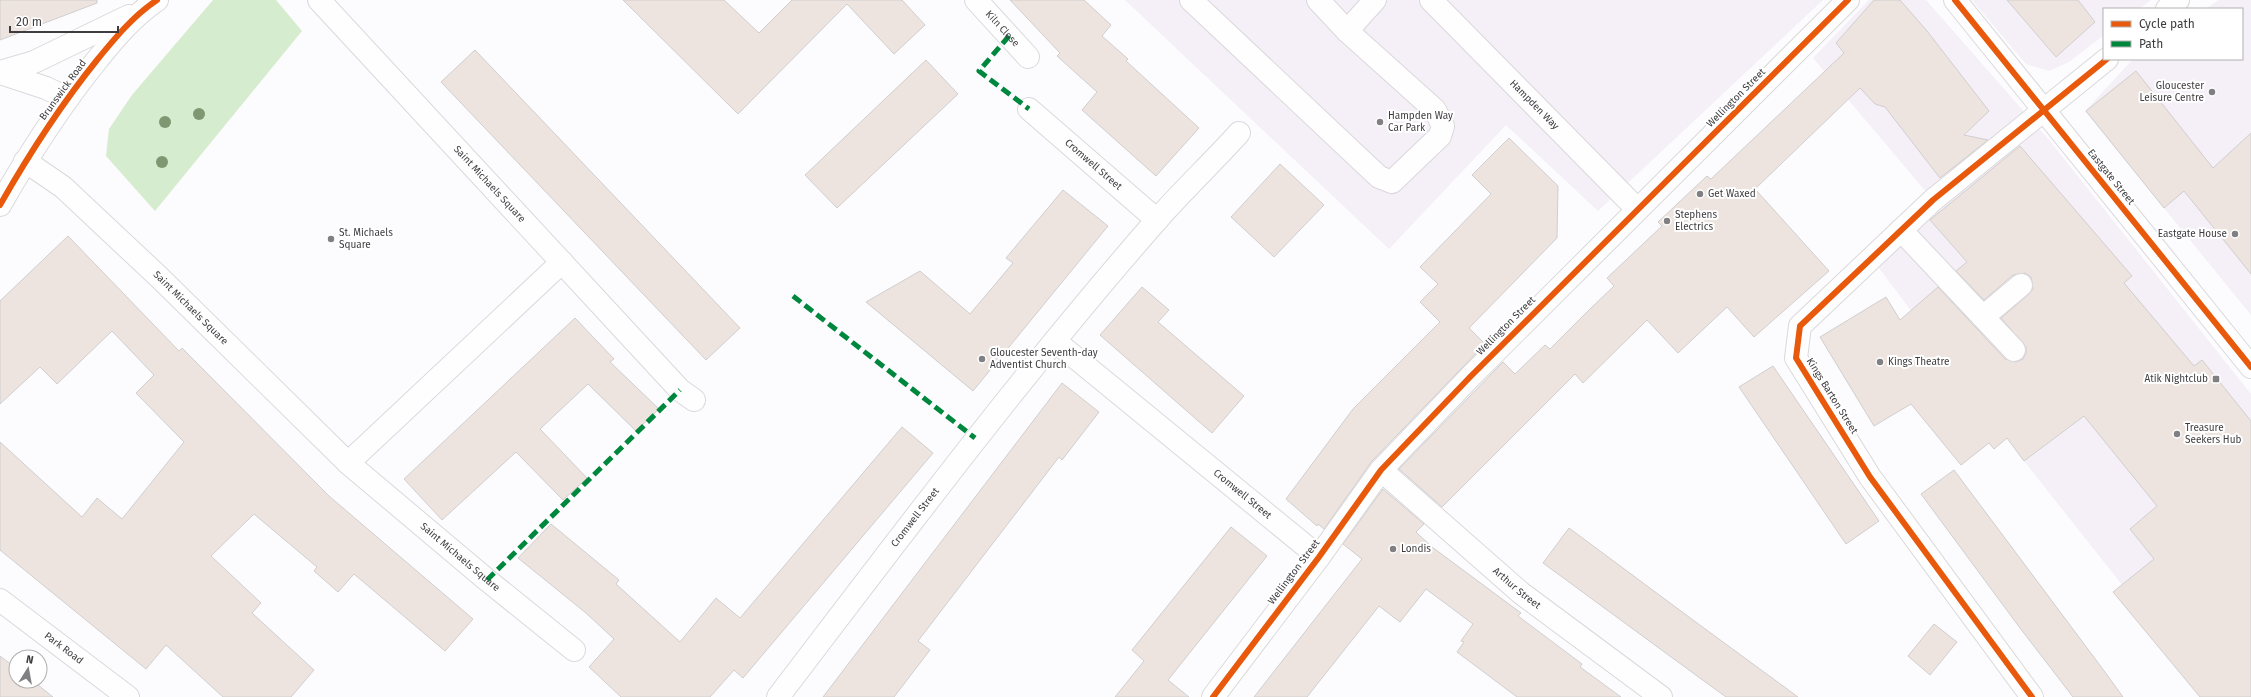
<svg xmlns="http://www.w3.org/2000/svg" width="2251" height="697" font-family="'Fira Sans',sans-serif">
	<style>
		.built { fill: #f5eff7 }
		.green { fill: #d5ecce }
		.building { fill: #ede4df; stroke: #d0cece }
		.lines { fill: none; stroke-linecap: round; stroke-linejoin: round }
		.minor-casing { stroke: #dad8db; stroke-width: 24 }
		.minor { stroke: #fffeff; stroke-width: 22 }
		.quiet { stroke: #00873e; stroke-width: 5; stroke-dasharray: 10 5; stroke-linecap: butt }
		.cycleway-casing { stroke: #fff; stroke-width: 8 }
		.cycleway { stroke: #e8590c; stroke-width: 6 }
		.tree { fill: #7f9772 }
		.poi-dot { fill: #807f82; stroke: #fff; stroke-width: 1.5 }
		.labels { text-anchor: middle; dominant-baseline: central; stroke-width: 4; stroke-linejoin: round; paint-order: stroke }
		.street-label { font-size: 10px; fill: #3e3c3f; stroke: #fff }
		.poi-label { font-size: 10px; fill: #3e3c3f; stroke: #fff; text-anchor: start }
	</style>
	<rect width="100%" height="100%" fill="#fcfbfd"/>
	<!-- built -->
	<path class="built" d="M1125,0H1823L1598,211L1506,125L1389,249Z
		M1869,0H1926L2049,140L2251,394V697H2211L2024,461L1879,268L1933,200L1813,58Z
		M1972,0H2151L2139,9H2104V35L2069,62L2049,71L2026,64Z
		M2219,0H2251V315L2085,111L2133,59H2242V9H2205Z"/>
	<!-- green -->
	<path class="green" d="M213,0H276L302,31L155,211L106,156L109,129L132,95Z"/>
	<!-- building -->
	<path class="building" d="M0,0H97V3L0,40Z
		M623,0H724L759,33L792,0H902L925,25L894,54L847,4L738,114Z
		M1010,0H1084L1111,25L1102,36L1128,59L1126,61L1199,128L1156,176L1082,110L1097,92L1057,56L1060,53Z
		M1874,0H1900L1927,31L1989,111L1964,135L1988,140L1940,178L1885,107L1875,104L1860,88L1755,189L1829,271L1754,337L1727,307L1678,353L1647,320L1583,383L1575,374L1442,507L1399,469L1503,362L1515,374L1545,345L1550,349L1589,310L1614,286L1607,278L1662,226L1658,222L1707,176L1711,179L1844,53L1836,43Z
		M2007,0H2078L2095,22L2056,57Z
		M475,50L740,328L706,360L441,82Z
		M926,60L958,94L837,208L805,175Z
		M2136,71L2213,168L2251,133V274L2184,191L2164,208L2086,111Z
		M1509,138L1558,186L1557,238L1469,328L1485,344L1372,461L1324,529L1318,524L1317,526L1286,499L1353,409L1440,322L1420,302L1438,284L1420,267L1491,194L1472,175Z
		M2020,146L2132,276L2124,283L2194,366L2202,360L2251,421V697H2200L2113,592L2154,559L2130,529L2157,506L2084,416L2024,461L2007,438L1994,449L1989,443L1961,465L1911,404L1874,426L1820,337L1886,297L1900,320L1938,287L2005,359L2016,362L2023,359L2026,353V347L2001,318L2029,294L2033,289L2031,277L2025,273L2013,275L1984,300L1956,271L1967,262L1930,220Z
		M1280,164L1324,205L1274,257L1231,217Z
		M1063,190L1108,226L973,391L866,302L920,271L970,314L1013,263L1006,258Z
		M68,236L179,351L182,348L329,496L473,619L445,651L354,574L338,592L314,571L317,567L254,514L211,556L261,603L252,613L314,670L291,697H223L166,645L146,669L0,550V442L82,517L97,498L122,519L184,442L136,393L154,375L112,331L57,384L40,367L0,404V301Z
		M1142,287L1169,310L1158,322L1244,396L1212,433L1100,335Z
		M575,318L614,359L610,362L659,409L636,431L588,384L540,429L587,478L563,500L516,452L442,520L404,479Z
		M1773,366L1879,521L1846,544L1739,387Z
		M1062,383L1099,412L1062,460L1059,457L918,641L930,650L894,697H823Z
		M902,427L933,453L743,678L734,670L710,697H621L589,667L614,639L586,613L518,558L551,524L619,580L616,584L680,642L716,598L740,618Z
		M1954,470L2102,668L2123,697H2073L2020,628L1921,494Z
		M1383,489L1424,524L1416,532L1432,547L1521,613L1518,616L1582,664L1580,667L1621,697H1517L1457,652L1464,642L1461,641L1473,624L1426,589L1400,622L1379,606L1307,697H1254L1362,559L1343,544Z
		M1231,527L1267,556L1168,680L1189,697H1115L1144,661L1132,650Z
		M1569,528L1693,620L1798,697H1726L1693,673L1543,563Z
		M1934,624L1957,642L1930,675L1908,656Z
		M0,656L16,668V681H33L53,697H0Z"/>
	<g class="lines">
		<defs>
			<g id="minor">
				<path id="s1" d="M319,0L680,390L694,400"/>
				<path id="s2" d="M976,0L1028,57"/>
				<path d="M1191,0L1379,177L1392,182L1440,136L1443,126L1435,110L1347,31L1318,0"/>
				<path id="s3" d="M1431,0L1637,209"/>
				<path d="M1955,0L2251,367"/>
				<path d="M2167,9L2178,0"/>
				<path d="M1347,31L1375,0"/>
				<path d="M0,72L34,62L129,16"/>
				<path d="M0,73L46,88L67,98"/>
				<path id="s4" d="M1029,109L1157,220"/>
				<path id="s5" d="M25,161L63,187L161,279L348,463"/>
				<path d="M0,205C29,154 60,106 97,60C115,38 133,16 157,0"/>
				<path d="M1901,230L2014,350"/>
				<path id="s6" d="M562,262L348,463L487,580L574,650"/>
				<path d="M1983,317L2021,285"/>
				<path id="s7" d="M1055,341L1319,557"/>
				<path id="s8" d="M1381,470L1521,593L1661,697"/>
				<path id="s9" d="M0,600L128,697"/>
				<path id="s10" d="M778,697C901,536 1022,374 1156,221C1182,191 1212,163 1239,133"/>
				<path d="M1213,697L1319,557L1381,470L1471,376L1848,0"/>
				<path d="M2032,697L1870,477L1796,358L1800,326L1933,200L2107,59"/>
			</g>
		</defs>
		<!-- minor casing -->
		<use href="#minor" class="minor-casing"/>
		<!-- minor -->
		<use href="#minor" class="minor"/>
		<!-- quiet -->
		<path class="quiet" d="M1009,36L979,71L1029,109
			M793,296L975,438
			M487,580L680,390"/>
		<defs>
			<path id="cycleway" d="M1955,0L2251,367
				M0,205C29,154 60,106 97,60C115,38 133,16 157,0
				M1213,697L1319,557L1381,470L1471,376L1848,0
				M2032,697L1870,477L1796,358L1800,326L1933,200L2107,59"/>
		</defs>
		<!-- cycleway casing -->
		<use href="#cycleway" class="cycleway-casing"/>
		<!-- cycleway -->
		<use href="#cycleway" class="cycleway"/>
	</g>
	<!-- trees -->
	<g class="tree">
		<circle cx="199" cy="114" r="6"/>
		<circle cx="165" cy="122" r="6"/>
		<circle cx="162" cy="162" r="6"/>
	</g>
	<!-- markers -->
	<g class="poi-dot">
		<circle cx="2212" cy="92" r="4"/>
		<circle cx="1380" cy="122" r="4"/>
		<circle cx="1700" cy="194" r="4"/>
		<circle cx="1667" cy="221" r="4"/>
		<circle cx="2235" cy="234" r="4"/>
		<circle cx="331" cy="239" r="4"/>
		<circle cx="982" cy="359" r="4"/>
		<circle cx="1880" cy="362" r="4"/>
		<rect x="2212" y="375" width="8" height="8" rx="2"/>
		<circle cx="2177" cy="434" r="4"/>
		<circle cx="1393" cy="549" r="4"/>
	</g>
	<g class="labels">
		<!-- street labels -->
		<g class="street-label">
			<text stroke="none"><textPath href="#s2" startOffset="39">Kiln Close</textPath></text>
			<text transform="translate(63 90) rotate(-54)">Brunswick Road</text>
			<text transform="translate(1736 98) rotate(-45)">Wellington Street</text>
			<text stroke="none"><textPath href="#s3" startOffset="147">Hampden Way</textPath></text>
			<text stroke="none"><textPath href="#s4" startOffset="85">Cromwell Street</textPath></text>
			<text transform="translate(2111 177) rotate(51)">Eastgate Street</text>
			<text stroke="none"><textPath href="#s1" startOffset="251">Saint Michaels Square</textPath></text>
			<text stroke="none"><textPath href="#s5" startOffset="222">Saint Michaels Square</textPath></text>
			<text transform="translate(1506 326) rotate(-45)">Wellington Street</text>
			<text transform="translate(1832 396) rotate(58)">Kings Barton Street</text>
			<text stroke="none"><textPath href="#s7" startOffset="242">Cromwell Street</textPath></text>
			<text stroke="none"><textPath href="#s10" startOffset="226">Cromwell Street</textPath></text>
			<text stroke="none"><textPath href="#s6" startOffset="440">Saint Michaels Square</textPath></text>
			<text transform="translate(1294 572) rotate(-53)">Wellington Street</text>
			<text stroke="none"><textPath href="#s8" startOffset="180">Arthur Street</textPath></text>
			<text stroke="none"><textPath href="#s9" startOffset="80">Park Road</textPath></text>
		</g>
		<!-- poi labels -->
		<g class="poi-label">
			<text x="2204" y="86" text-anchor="end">Gloucester<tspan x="2204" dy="12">Leisure Centre</tspan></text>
			<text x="1388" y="116">Hampden Way<tspan x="1388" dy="12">Car Park</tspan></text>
			<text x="1708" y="194">Get Waxed</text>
			<text x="1675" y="215">Stephens<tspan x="1675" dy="12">Electrics</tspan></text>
			<text x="339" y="233">St. Michaels<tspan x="339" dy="12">Square</tspan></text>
			<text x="2227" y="234" text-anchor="end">Eastgate House</text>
			<text x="990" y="353">Gloucester Seventh-day<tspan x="990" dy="12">Adventist Church</tspan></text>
			<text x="1888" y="362">Kings Theatre</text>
			<text x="2208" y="379" text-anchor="end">Atik Nightclub</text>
			<text x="2185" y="428">Treasure<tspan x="2185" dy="12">Seekers Hub</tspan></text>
			<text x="1401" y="549">Londis</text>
		</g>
	</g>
	<!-- legend -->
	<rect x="2103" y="8" width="140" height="52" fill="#ffffff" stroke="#b2b1b2"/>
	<rect x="2111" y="21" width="20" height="6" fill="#e8590c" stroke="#b2b1b2"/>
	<text x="2139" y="28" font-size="12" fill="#3e3c3f">Cycle path</text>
	<rect x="2111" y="41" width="20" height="6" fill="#00873e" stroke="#b2b1b2"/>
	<text x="2139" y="48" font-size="12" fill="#3e3c3f">Path</text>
	<!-- north arrow -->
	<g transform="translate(28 669) rotate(11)"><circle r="19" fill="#ffffff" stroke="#b2b1b2"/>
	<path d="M0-3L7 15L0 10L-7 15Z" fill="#807f82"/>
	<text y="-6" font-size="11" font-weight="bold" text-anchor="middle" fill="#3e3c3f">N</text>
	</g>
	<!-- scale -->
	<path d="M10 26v6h108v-6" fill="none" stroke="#3e3c3f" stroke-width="2"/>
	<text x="16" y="26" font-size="12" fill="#3e3c3f" stroke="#ffffff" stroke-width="3" paint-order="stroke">20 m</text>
</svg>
